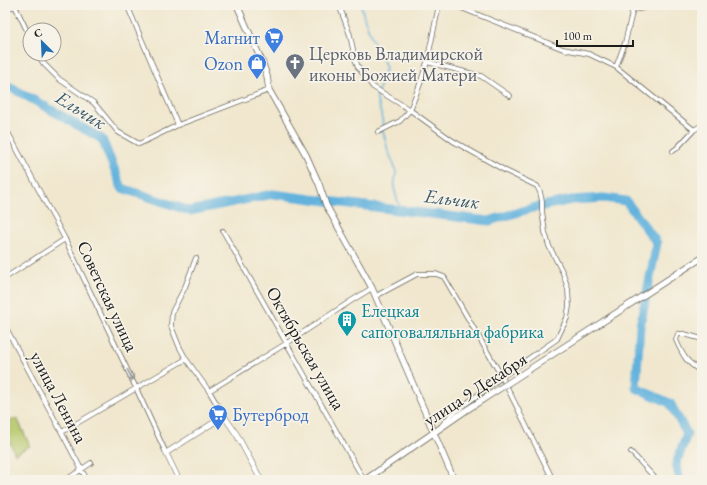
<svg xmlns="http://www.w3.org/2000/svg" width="707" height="485" font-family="'EB Garamond',serif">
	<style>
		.park { fill: #b5c76a; stroke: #687243 }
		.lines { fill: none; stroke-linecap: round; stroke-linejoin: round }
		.stream { stroke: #62b2dd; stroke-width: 1.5 }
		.river { stroke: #62b2dd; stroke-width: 9 }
		.minor-casing { stroke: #66635a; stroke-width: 5.5 }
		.tertiary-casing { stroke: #66635a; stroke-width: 6 }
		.secondary-casing { stroke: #66635a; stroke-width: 7 }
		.minor { stroke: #fff; stroke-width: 4 }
		.tertiary { stroke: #fff; stroke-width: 5 }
		.secondary { stroke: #fff; stroke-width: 5.5 }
		.secondary-bridge-casing { stroke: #66635a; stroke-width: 7; stroke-linecap: butt }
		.secondary-bridge { stroke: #fff; stroke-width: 5.5 }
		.oneway { stroke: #999 }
		.labels { text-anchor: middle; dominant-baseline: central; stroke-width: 3.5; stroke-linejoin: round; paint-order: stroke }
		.shop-label { font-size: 18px; fill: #366cbe; stroke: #f7f3e8; text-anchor: end }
		.worship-label { font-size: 18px; fill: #5b616d; stroke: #f7f3e8; text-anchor: start }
		.street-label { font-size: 18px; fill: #1c1c1c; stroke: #f7f3e8 }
		.culture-label { font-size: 18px; fill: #0d838f; stroke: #f7f3e8; text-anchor: start }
		.water-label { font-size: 19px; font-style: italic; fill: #385869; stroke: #f7f3e8 }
	</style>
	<rect width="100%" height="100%" fill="#f7f3e8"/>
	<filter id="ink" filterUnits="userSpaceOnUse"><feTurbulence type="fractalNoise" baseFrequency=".025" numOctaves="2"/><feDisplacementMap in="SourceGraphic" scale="8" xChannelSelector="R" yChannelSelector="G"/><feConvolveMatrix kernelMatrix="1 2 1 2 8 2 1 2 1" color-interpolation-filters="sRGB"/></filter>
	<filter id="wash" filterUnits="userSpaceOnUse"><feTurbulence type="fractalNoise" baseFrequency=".012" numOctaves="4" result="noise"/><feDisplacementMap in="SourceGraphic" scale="16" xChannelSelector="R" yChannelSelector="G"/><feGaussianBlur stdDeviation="0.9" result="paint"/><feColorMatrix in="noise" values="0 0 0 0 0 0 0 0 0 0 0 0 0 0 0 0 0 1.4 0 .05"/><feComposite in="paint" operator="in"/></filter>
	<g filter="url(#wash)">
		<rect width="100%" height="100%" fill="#f0e7ce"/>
		<!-- park -->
		<path class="park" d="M17,418L30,446L15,454L5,432V424Z"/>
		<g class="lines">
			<!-- stream -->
			<path class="stream" d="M361,5L364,17L372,39L383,60L386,68L382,82L377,93V101L382,117L383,128
				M383,131L388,151L393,162L396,172L394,188L399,206L401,210"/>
			<!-- river -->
			<path class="river" d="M5,84L39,103L102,139L122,188L190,211L273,194L374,207L489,221L532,208L572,200L604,198L626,201L657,243L640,326L636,388L670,403L687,434L676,464L680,480"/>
		</g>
	</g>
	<g filter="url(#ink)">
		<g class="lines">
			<defs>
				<path id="minor" d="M127,5L178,125
					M339,5L350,35L355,59L358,67L373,87L410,110L453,141L506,171L537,186L540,192L542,201V211L545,232L549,246L563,273L568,289L569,306L567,318L557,339L502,377L451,415L442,425
					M454,5L563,49L589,54L616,67L694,130L702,125
					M623,5C634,8 640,12 650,5
					M15,6L30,37
					M5,9L19,5
					M38,54L43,63L59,79L94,103L118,132L139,144L178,125L269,90
					M427,62L481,76L510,96
					M616,67L625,43L633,8
					M5,127L65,239L136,388L166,453
					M378,132L400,121L410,110L420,84L427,62L439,5
					M673,151L677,148L694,130
					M223,231L364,480
					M196,258L185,287L172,312L171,326L179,346L186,359L209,391L224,416
					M5,278L65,239
					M376,296L417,274H436L444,277L502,377L553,480
					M5,326L87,480
					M702,339L684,334H678L676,340C683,356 686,362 702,372
					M209,391L287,343L351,301L372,288
					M62,432L186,359
					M631,452L655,478L658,480
					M66,480L91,463"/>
				<path id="tertiary" d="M179,480L166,453L224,416L237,435L261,480"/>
				<path id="secondary" d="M237,5L263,64L267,76L269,90L306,155L319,184L326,205L372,288L454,480
					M692,264L702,258
					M365,480L465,411"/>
			</defs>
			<!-- minor casing -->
			<use href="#minor" class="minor-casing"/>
			<!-- tertiary casing -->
			<use href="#tertiary" class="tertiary-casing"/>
			<!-- secondary casing -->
			<use href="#secondary" class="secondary-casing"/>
			<!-- minor -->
			<use href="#minor" class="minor"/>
			<!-- tertiary -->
			<use href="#tertiary" class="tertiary"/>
			<!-- secondary -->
			<use href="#secondary" class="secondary"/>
			<defs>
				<path id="secondary-bridge" d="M465,411L692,264"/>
			</defs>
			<!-- secondary-bridge casing -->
			<use href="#secondary-bridge" class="secondary-bridge-casing"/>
			<!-- secondary-bridge -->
			<use href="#secondary-bridge" class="secondary-bridge"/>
		</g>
		<!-- one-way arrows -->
		<defs><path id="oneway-shaft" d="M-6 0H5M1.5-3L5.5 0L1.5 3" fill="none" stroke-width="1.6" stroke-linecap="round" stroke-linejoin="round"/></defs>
		<use class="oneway" href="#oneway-shaft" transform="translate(130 375) rotate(65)"/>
	</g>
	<!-- icons -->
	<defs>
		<symbol id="supermarket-pin" viewBox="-11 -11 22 30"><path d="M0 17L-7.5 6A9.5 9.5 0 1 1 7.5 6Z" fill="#3f7fe0" stroke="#f7f3e8"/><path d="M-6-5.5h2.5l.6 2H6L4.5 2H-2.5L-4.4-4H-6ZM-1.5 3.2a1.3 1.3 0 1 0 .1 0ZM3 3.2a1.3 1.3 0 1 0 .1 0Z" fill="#fff"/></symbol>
		<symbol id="shop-pin" viewBox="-11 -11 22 30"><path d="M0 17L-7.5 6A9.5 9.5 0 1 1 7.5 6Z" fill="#3f7fe0" stroke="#f7f3e8"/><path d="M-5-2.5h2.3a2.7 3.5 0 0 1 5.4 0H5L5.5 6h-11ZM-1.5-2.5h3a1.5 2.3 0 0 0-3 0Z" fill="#fff"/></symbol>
		<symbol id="church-pin" viewBox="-11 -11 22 30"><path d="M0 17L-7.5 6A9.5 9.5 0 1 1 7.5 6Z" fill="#6b7280" stroke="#f7f3e8"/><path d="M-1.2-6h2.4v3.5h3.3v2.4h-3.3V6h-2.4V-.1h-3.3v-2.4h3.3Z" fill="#fff"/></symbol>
		<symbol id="building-pin" viewBox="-11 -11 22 30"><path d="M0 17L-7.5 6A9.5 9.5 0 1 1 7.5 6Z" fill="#0f9aa8" stroke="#f7f3e8"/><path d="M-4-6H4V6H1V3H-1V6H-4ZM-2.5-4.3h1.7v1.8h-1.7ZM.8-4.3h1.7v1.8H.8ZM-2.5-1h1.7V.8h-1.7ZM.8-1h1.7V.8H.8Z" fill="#fff"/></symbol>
	</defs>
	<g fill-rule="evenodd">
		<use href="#supermarket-pin" x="263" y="26" width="22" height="30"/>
		<use href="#shop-pin" x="246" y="52" width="22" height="30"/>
		<use href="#church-pin" x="284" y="52" width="22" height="30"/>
		<use href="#building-pin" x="336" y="309" width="22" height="30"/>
		<use href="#supermarket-pin" x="207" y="403" width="22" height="30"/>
	</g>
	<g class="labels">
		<!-- shop labels -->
		<g class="shop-label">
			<text x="260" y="37">Магнит</text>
			<text x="243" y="63">Ozon</text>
			<text x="232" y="414" text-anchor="start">Бутерброд</text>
		</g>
		<!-- worship labels -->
		<g class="worship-label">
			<text x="309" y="53">Церковь Владимирской<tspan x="309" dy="21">иконы Божией Матери</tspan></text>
		</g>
		<!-- street labels -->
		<g class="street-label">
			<text transform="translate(108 296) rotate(65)">Советская улица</text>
			<text transform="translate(306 348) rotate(60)">Октябрьская улица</text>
			<text transform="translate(475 389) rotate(-33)">улица 9 Декабря</text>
			<text transform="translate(59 397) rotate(62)">улица Ленина</text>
		</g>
		<!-- culture labels -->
		<g class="culture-label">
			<text x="361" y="310">Елецкая<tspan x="361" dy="21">сапоговаляльная фабрика</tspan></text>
		</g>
		<!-- water labels -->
		<g class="water-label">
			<text transform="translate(81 110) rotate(32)">Ельчик</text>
			<text transform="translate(452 199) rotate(7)">Ельчик</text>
		</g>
	</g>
	<!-- margin -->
	<rect width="707" height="485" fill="none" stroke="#f7f3e8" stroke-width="20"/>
	<!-- north arrow -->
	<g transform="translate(42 42) rotate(336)"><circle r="19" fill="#f7f3e8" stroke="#9f9d96"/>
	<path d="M0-3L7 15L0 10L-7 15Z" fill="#1f6fb2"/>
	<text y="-6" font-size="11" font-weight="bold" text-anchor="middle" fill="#1c1c1c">С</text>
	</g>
	<!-- scale -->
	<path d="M557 40v6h76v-6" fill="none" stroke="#1c1c1c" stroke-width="2"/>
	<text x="563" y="40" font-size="12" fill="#1c1c1c" stroke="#f7f3e8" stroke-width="3" paint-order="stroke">100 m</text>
</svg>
